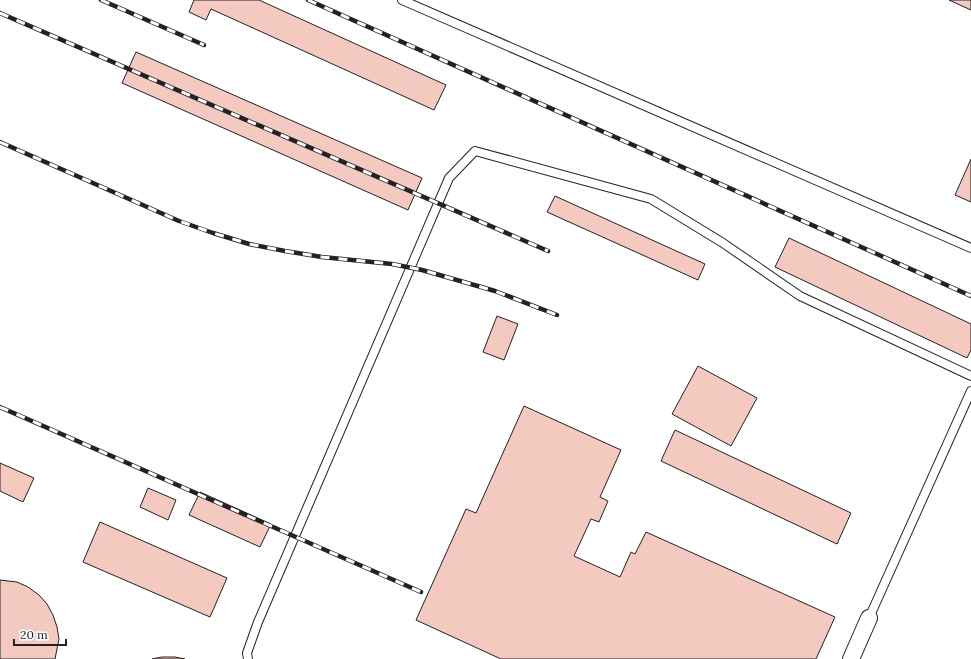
<svg xmlns="http://www.w3.org/2000/svg" width="971" height="659" font-family="Lora,serif">
	<style>
		.building { fill: #f3c9c0; stroke: #222 }
		.lines { fill: none; stroke-linecap: round; stroke-linejoin: round }
		.service-casing { stroke: #222; stroke-width: 10 }
		.minor-casing { stroke: #222; stroke-width: 18 }
		.service { stroke: #fff; stroke-width: 8 }
		.minor { stroke: #fff; stroke-width: 16 }
		.rail-casing { stroke: #222; stroke-width: 4.5 }
		.rail { stroke: #fff; stroke-width: 3; stroke-dasharray: 9; stroke-linecap: butt }
	</style>
	<rect width="100%" height="100%" fill="#fff"/>
	<!-- building -->
	<path class="building" d="M194,0H259L446,85L434,110L211,9L206,20L189,12Z
		M949,0H971V10Z
		M136,52L422,178L408,210L122,83Z
		M971,159V202L955,195Z
		M555,196L705,264L698,280L547,212Z
		M789,238L971,324V350L967,358L775,267Z
		M497,316L518,324L504,360L483,352Z
		M698,366L757,398L731,446L672,414Z
		M524,406L621,450L600,497L608,501L599,522L591,519L574,556L620,577L631,552L635,554L646,532L835,617L816,659H501L416,620L466,509L476,513Z
		M675,430L851,513L837,544L661,461Z
		M0,463L34,478L23,502L0,491Z
		M148,488L176,500L168,520L140,507Z
		M200,492L271,524L260,547L189,515Z
		M100,522L227,578L210,617L83,562Z
		M0,580L17,582L28,587L39,595L47,604L53,615L57,627L59,639L55,659H0Z
		M162,657H175L185,659H152Z"/>
	<g class="lines">
		<defs>
			<path id="service" d="M402,0L971,248
				M869,618L971,391
				M248,659L247,653L258,622L449,178L475,151L651,199L723,243L800,296L971,376"/>
			<path id="minor" d="M851,659L869,618"/>
		</defs>
		<!-- service casing -->
		<use href="#service" class="service-casing"/>
		<!-- minor casing -->
		<use href="#minor" class="minor-casing"/>
		<!-- service -->
		<use href="#service" class="service"/>
		<!-- minor -->
		<use href="#minor" class="minor"/>
		<defs>
			<path id="rail" d="M101,0L204,45
				M308,0L971,296
				M0,13L548,251
				M0,142L179,221L213,233L249,244L285,251L322,257L392,264L422,270L495,291L557,315
				M0,407L421,592"/>
		</defs>
		<!-- rail casing -->
		<use href="#rail" class="rail-casing"/>
		<!-- rail -->
		<use href="#rail" class="rail"/>
	</g>
	<!-- scale -->
	<path d="M14 639v6h52v-6" fill="none" stroke="#222222" stroke-width="2"/>
	<text x="20" y="639" font-size="12" fill="#222222" stroke="#ffffff" stroke-width="3" paint-order="stroke">20 m</text>
</svg>
